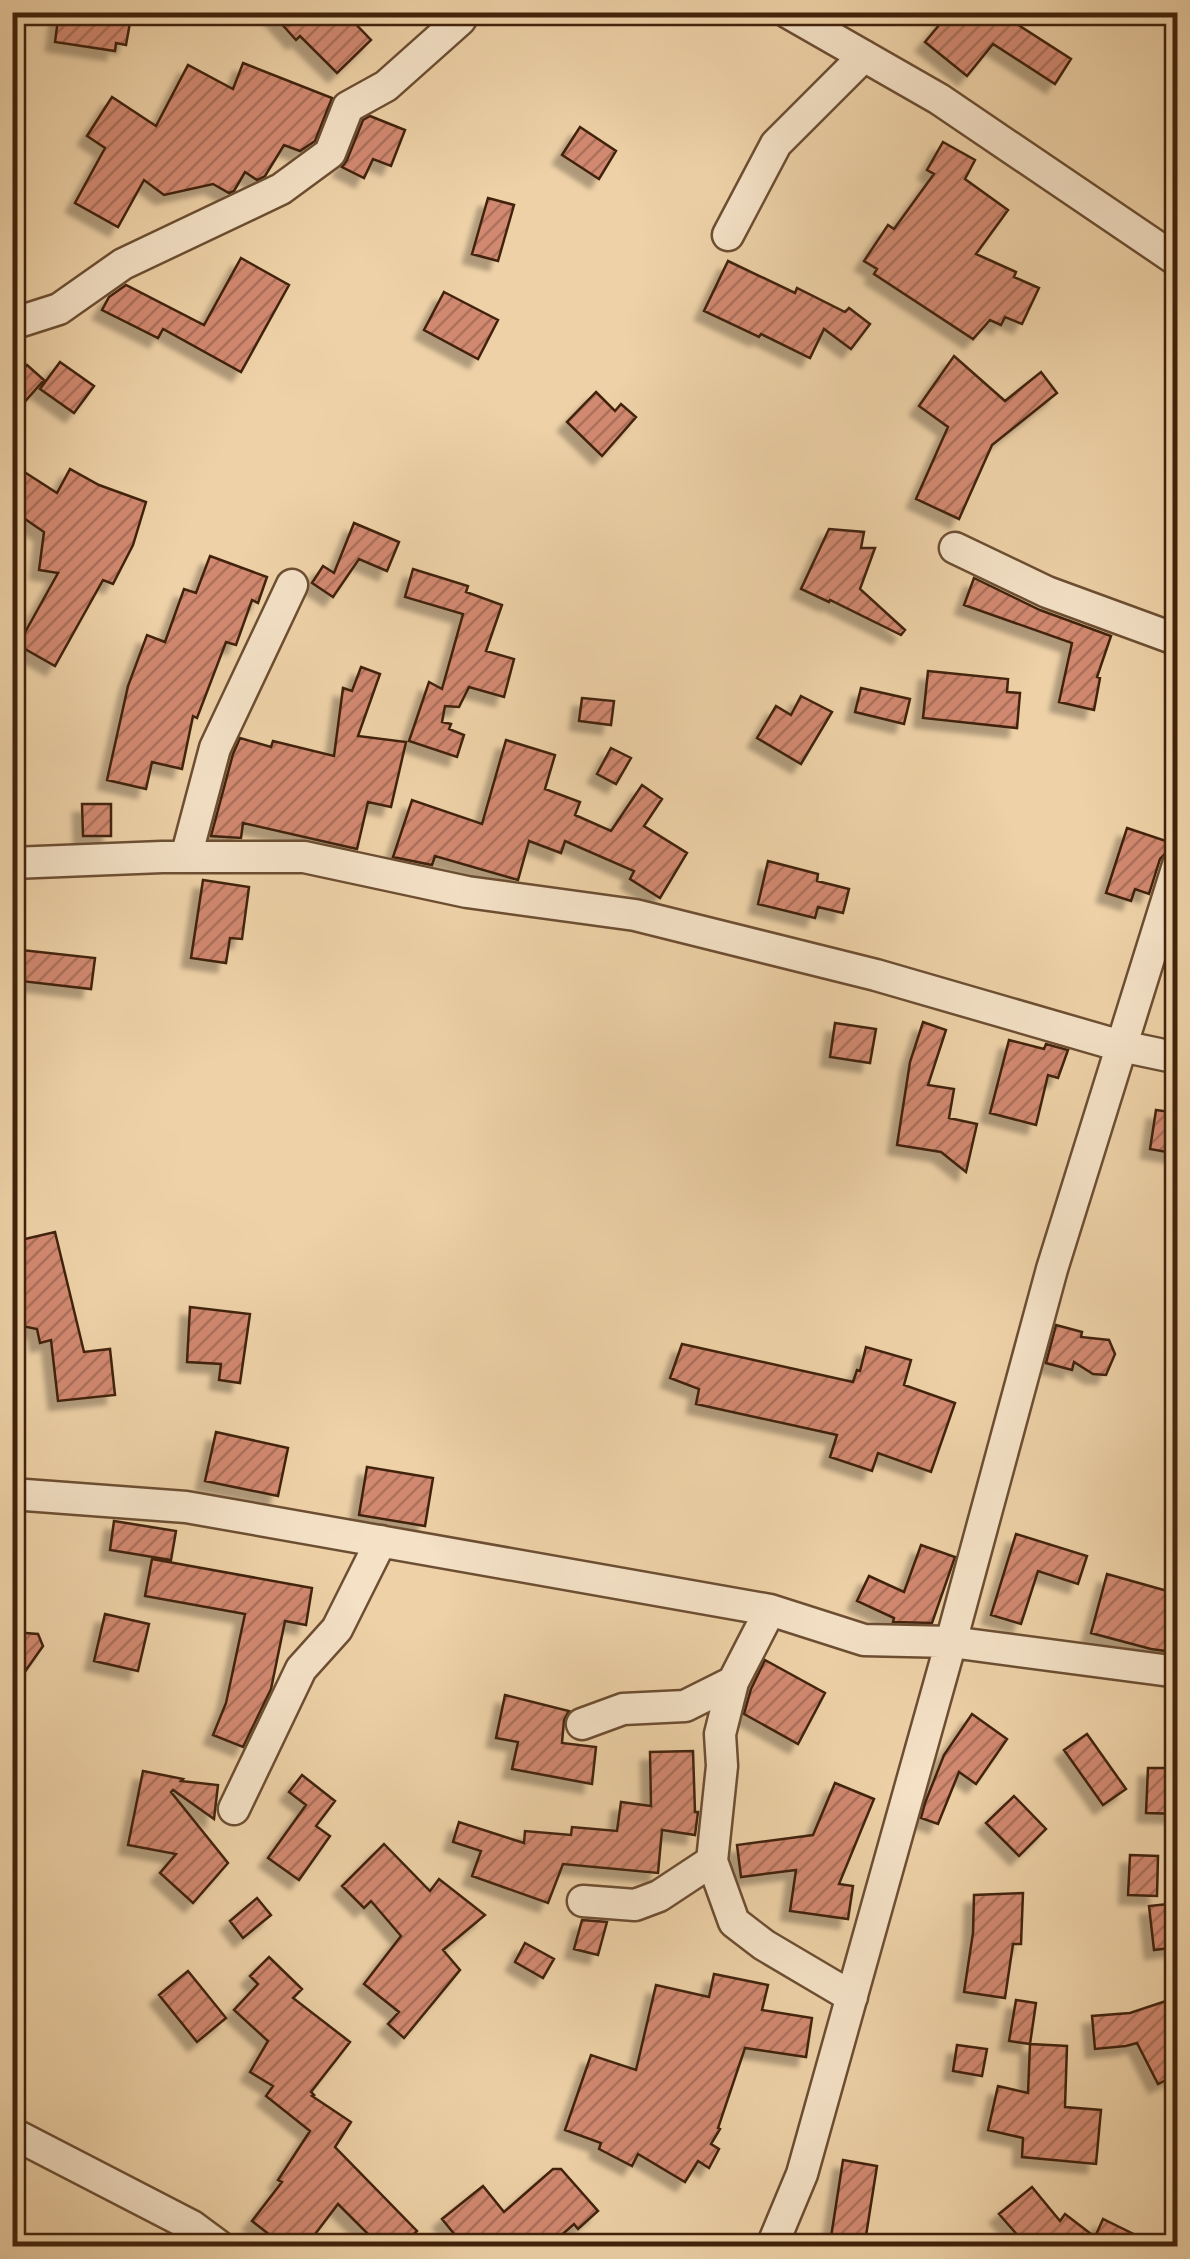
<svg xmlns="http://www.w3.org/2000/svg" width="1190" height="2259" font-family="'Libre Caslon Text',serif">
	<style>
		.building { fill: url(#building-hatch); stroke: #41220b; stroke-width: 2.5; filter: url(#shadow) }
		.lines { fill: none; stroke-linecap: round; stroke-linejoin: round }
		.minor-casing { stroke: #6c4e32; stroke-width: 35 }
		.minor { stroke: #f4e1c6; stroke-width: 30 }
	</style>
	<defs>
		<pattern id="building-hatch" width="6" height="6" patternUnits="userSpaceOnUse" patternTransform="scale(2.5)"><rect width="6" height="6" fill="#d28971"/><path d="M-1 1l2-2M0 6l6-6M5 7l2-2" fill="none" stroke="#ac705b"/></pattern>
		<filter id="shadow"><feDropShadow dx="-9" dy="9" stdDeviation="2.5" flood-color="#0004"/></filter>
	</defs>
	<rect width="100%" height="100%" fill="#eed1a7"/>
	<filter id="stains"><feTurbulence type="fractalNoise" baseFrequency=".002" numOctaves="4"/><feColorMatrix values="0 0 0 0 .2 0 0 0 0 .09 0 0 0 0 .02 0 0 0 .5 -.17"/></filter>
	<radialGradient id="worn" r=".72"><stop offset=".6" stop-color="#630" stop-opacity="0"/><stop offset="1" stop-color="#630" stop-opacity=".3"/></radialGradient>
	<!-- building -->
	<path class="building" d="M59,12H101L131,17L126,45L116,43L115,51L55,42Z
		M271,12H344L371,40L337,73L300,36L296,40Z
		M950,12H1019L1012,21L1071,59L1055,84L993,44L967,76L925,42Z
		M243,63L332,98L315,141L300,151L284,145L265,176L257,180L245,172L234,191L229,193L213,184L164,195L144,180L118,227L75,203L105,148L87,136L112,97L156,126L188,65L233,89Z
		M370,116L405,130L391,166L373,159L364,178L342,167L347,160L363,120Z
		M580,127L616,151L599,179L562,155Z
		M943,142L975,160L965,179L1008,210L976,254L1016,272L1014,277L1039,288L1022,324L1005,317L1001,325L990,320L973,339L874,274L877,269L864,261L888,225L894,229L934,174L927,170Z
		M488,198L514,205L498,261L472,254Z
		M241,258L289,285L241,372L163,329L158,338L102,310L109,297L126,285L204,325Z
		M728,261L795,293L797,288L845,312L849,308L870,324L851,349L824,329L810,358L761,334L759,337L704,311Z
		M444,292L498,320L478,359L424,330Z
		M954,356L1005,401L1041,372L1057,393L992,445L959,519L916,499L948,427L919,406Z
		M60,362L94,386L74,413L40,389Z
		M27,365L44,380L12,416V382Z
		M596,392L615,411L621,404L636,417L602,456L567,422Z
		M12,464L57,493L70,469L99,485L146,502L133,545L113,584L103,580L55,666L18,645L58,573L39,570L44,532L12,510Z
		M354,523L399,542L387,571L359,559L333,597L312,583L323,566L334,573Z
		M829,529L864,532L861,548H875L860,589L905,630L901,635L830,600L829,602L801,589Z
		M210,556L267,577L258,603L252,600L236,645L226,642L197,718L193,716L182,769L152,762L146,789L107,780L128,686L147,635L165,642L184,589L196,593Z
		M413,569L468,586L466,592L502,605L486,651L514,659L504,697L469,687L459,707L445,706L442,722L451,724L449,729L464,735L457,757L409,741L429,682L442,689L463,614L405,597Z
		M974,578L1040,610L1111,636L1097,677L1100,678L1094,710L1059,702L1072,643L964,605Z
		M361,667L380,674L358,736L406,742L391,807L368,802L357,849L243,823L241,838L211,836L233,754L240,738L271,747L273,741L334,756L343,688L352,691Z
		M928,671L1008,679L1007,692L1020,693L1017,728L923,718Z
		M861,688L910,699L904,724L855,712Z
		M801,696L832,712L801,764L757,738L776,706L791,715Z
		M582,698L614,701L611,725L579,721Z
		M506,740L555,755L545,789L580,802L575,815L611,831L642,785L662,799L644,826L687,853L660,898L630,879L634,871L565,841L561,853L529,841L518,880L435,856L432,865L393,857L412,800L482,824Z
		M611,748L631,758L616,784L597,774Z
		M82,804H111V836H83Z
		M1127,828L1175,844L1160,859L1149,894L1135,889L1131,901L1106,893Z
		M768,861L818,874L817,881L849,889L843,913L818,907L815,918L758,904Z
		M203,880L249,887L242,939L230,938L226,963L191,958Z
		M12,949L95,958L91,989L12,980Z
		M923,1022L946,1030L928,1085L954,1089L949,1118L977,1124L966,1172L941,1152L897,1145L910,1062Z
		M835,1023L876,1029L870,1063L830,1057Z
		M1009,1040L1044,1049L1046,1044L1068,1050L1058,1078L1048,1075L1036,1125L990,1113Z
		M1156,1110L1178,1113V1154L1150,1149Z
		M55,1232L84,1352L110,1349L115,1395L58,1401L51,1340L40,1343L37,1329L12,1324V1242Z
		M190,1307L250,1314L240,1383L219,1380L221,1364L187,1362Z
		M1056,1325L1082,1332L1081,1337L1109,1340L1115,1354L1106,1375L1093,1374L1074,1362L1072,1370L1046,1363Z
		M682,1344L853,1382L857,1370L860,1371L866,1347L911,1360L904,1385L955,1403L931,1472L878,1453L872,1471L830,1457L837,1435L696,1404L699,1389L670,1378Z
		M216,1432L288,1448L278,1496L205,1481Z
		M367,1467L433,1478L425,1526L359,1515Z
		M114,1521L176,1531L171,1560L110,1550Z
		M1016,1534L1087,1556L1078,1584L1038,1571L1021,1624L991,1615Z
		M921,1545L955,1557L932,1623L893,1622L894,1618L857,1601L869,1576L904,1592Z
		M152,1559L312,1588L306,1625L285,1621L271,1689L243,1747L213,1735L226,1703L245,1614L145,1596Z
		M1107,1574L1178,1594V1635L1173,1652L1151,1649L1091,1633Z
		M105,1614L149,1624L138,1671L94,1661Z
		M12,1632L38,1634L43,1646L12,1690Z
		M765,1660L825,1693L798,1744L744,1714L751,1689Z
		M505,1695L569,1711L564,1720L562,1743L596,1747L592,1784L512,1769L518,1742L496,1738Z
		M972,1714L1007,1739L976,1784L959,1772L938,1824L921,1818L925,1803L944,1755Z
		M1087,1734L1126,1789L1103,1805L1064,1750Z
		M693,1751L695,1812H698L695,1835L662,1830L658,1873L563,1864L548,1903L472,1876L481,1851L453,1842L459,1822L524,1843L525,1831L571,1835L572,1827L617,1831L621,1802L651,1806L650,1752Z
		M1148,1768H1178V1814L1146,1813Z
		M143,1771L183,1779L181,1781L218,1785L214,1819L173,1790L171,1792L228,1863L193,1903L160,1873L176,1854L128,1845Z
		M302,1775L335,1801L316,1826L330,1836L299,1880L268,1858L306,1805L289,1792Z
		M835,1783L874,1799L839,1884L853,1886L848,1919L790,1911L796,1870L741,1877L737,1845L813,1835Z
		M1014,1796L1046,1829L1019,1856L986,1823Z
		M384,1844L430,1891L439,1879L485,1915L443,1950L460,1970L404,2038L388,2024L399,2012L364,1984L401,1936L371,1901L364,1908L342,1886Z
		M1130,1855L1158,1856L1157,1896L1128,1895Z
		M1023,1893L1021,1944H1013L1005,1998L964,1992L973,1933L974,1895Z
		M257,1898L271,1915L243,1938L230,1921Z
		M1178,1903V1947L1154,1950L1149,1906Z
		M582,1920L607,1922L598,1955L574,1949Z
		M525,1943L554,1959L543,1978L515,1962Z
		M269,1957L302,1989L293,1998L350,2042L311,2092L314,2095L312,2096L351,2122L335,2147L417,2231L402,2246H380L338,2204L306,2246H284L252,2221L282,2182L278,2180L310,2131L266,2096L273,2086L250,2072L268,2041L234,2010L258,1984L250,1976Z
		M188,1971L226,2018L197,2042L159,1995Z
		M714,1974L768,1985L762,2010L812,2018L806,2057L745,2048L718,2128L720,2129L711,2144L719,2149L709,2168L698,2161L685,2182L638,2154L632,2166L599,2149L601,2143L565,2130L591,2055L636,2070L656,1985L709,1997Z
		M1178,1997V2074L1158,2084L1137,2043L1126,2046L1095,2049L1092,2016L1130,2013Z
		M1016,2000L1036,2003L1030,2044L1009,2041Z
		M1030,2044L1067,2046L1065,2107L1101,2110L1096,2164L1022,2157L1023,2138L988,2130L998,2086L1028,2093Z
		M957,2045L987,2049L982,2076L953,2071Z
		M843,2160L877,2166L865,2242L831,2237Z
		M553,2169H561L598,2211L578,2229L574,2224L549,2246H464L442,2219L483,2186L504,2212Z
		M1032,2187L1060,2221L1065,2214L1095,2237L1103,2219L1158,2246H1027L999,2214Z"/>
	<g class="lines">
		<defs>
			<path id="minor" d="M787,12L939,99L1178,261
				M728,235L776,144L864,56
				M12,324L59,309L123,264L281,189L330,153L348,107L386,86L460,20L465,12
				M955,548L1047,592L1178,640
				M186,857L215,748L292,585
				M12,863L162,857H304L467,892L635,915L876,975L1121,1046L1178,1058
				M12,1494L186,1507L770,1610L864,1640L951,1642L1178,1672
				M770,1610L733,1682L720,1734L722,1766L712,1861L734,1922L764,1945L852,1997
				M582,1724L623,1709L685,1706L733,1682
				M234,1809L301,1669L337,1629L381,1541
				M583,1901L635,1905L659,1896L712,1861
				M12,2133L192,2226L219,2246
				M772,2246L802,2174L951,1642L1052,1269L1178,865"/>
		</defs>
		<!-- minor casing -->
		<use href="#minor" class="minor-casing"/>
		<!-- minor -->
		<use href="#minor" class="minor"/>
	</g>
	<!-- margin -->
	<rect width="1190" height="2259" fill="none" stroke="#eed1a7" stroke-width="50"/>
	<rect x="15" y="15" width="1160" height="2229" fill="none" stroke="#41220b" stroke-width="5"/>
	<rect x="25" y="25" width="1140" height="2209" fill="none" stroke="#41220b" stroke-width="2.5"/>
	<rect width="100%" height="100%" filter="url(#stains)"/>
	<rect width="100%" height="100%" fill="url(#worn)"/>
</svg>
